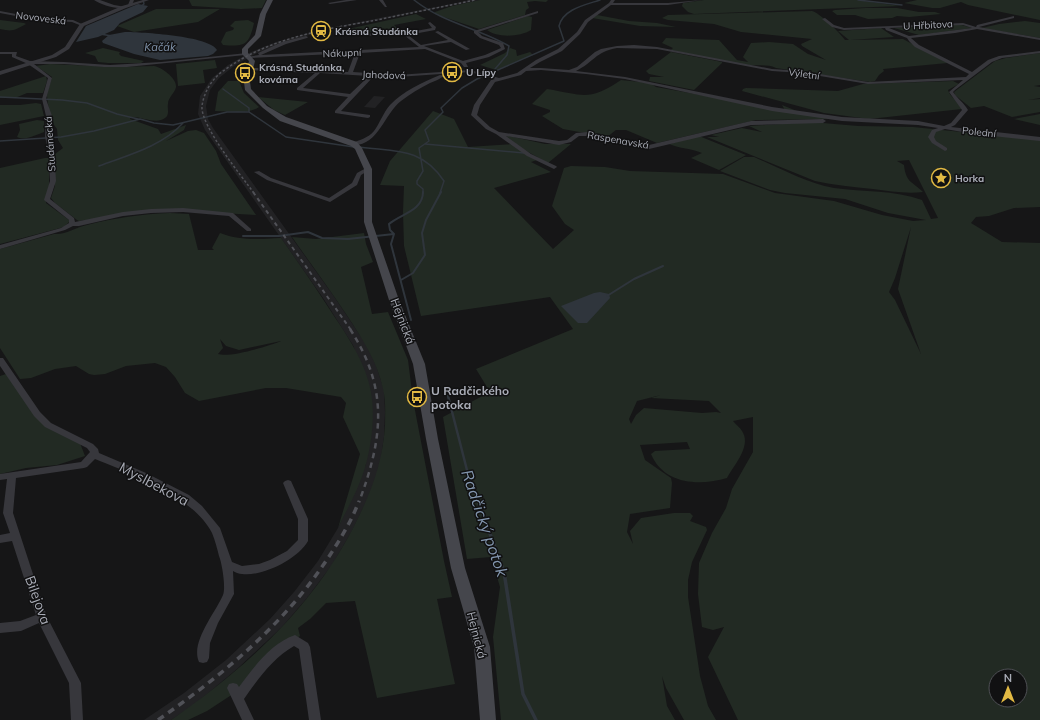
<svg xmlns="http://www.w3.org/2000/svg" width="1040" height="720" font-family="Mulish,sans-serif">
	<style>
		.built { fill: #222224 }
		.green { fill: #222a23; fill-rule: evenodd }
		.water { fill: #2f353c }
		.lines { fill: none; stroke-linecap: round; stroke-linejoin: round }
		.stream-far3 { stroke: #2f353c; stroke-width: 1.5 }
		.stream-far2 { stroke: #2f353c; stroke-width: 2 }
		.stream-far1 { stroke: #2f353c; stroke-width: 2.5 }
		.stream { stroke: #2f353c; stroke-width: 3.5 }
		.minor { fill: #37373c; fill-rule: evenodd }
		.tertiary { fill: #37373c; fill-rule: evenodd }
		.secondary { fill: #45464c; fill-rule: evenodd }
		.rail-far3 { stroke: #505157; stroke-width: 1.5; stroke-dasharray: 2.5 2; stroke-linecap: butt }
		.rail-far2 { stroke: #505157; stroke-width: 2; stroke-dasharray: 4 3.5; stroke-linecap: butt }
		.rail-far1 { stroke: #505157; stroke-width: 2.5; stroke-dasharray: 5.5 4.5; stroke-linecap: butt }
		.rail { stroke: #505157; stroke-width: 3.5; stroke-dasharray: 7 5.5; stroke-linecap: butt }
		.labels { text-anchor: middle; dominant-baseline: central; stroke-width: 3; stroke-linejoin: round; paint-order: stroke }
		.far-street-label { font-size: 10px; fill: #a9acb6; stroke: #111112 }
		.far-poi-label { font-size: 10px; font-weight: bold; fill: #a9acb6; stroke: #111112; text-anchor: start }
		.far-water-label { font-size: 11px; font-style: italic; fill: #8396ae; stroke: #111112 }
		.street-label { font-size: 12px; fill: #a9acb6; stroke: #111112 }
		.poi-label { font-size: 12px; font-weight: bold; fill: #a9acb6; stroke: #111112; text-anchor: start }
		.near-street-label { font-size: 14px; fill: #a9acb6; stroke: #111112 }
		.near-water-label { font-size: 16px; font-style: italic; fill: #8396ae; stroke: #111112 }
	</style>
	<rect width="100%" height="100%" fill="#161617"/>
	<!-- built -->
	<path class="built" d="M471,0H480L322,31L280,44L257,53L234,66L219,78L210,90L206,106L208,119L213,128L333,295L366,344L376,365L384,390L385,412L384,437L380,465L371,492L352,531L332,565L307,598L282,627L237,669L194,705L171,720H144L184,693L226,660L270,619L294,592L318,561L338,528L366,464L354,347L323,298L205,130L198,114L200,96L212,78L228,65L251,52L276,42L319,30Z
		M374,96L385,97L375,108L364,107Z"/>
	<!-- green -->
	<path class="green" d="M189,0H266L262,8L241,9L192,6Z
		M480,0H548L546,2L535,1L527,2L529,8L526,10L525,15L479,29L435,14V12L452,6Z
		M704,0H857L900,6L694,14L688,12L682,6L683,3Z
		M917,0H1040V20L968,5L961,2L940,8H932L904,3Z
		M865,8H897L919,12H935L941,14L909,17L897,16L892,18L868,19L855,15H837L832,11L835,10Z
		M156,9H220L198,22L134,32L117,26Z
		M812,11C820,13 840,33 845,40H849L838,31L881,28L894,37L850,40L903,39L948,63L883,69L884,71L879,75L875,81L870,82L776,68C767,64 759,66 749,65C723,62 697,55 671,50L673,48L662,43L666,38L719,40L737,60L748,62L743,57L751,43L769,42L793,44L808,54L826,60L802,46L801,44L812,39L741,32L714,24L668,20L662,18L668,15Z
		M416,14L426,19L394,25L399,30L353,33L348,29Z
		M597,15L629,21L657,23L676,27L640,26L592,18Z
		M528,16L532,17L531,30C520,37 497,38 487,30Z
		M0,20L24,23L26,24C15,30 13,32 0,29Z
		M248,20L254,23C249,45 245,47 223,45L221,42L226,32L233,30L234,28L230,26L235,21Z
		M1025,21L1040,23V38L982,28L999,24Z
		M958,24L972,28L919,35L894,28Z
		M103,48L120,52L119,54L121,56L144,61L141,63H108L98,62L95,56L85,53Z
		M510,48L516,50L517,56L530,52L533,55L496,70L480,65L505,53Z
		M671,52L722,62V63L694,90L649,81L650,77H664L649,74L646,71Z
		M1040,53V85L1034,86L1040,87V98L1028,100L1040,99V112L1012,117L984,106L971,108L955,95L954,92L995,61L1006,58Z
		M215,60L217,68L203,70L205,83L178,86L176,64Z
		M50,64L117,67L154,66C161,67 177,78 176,87C175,93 168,97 168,104C167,109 170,115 165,118C156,125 141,116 131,117L130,119L158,129L161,134L186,125L184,130L166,141L188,131L196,130L204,133L216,151L221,164L256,215L169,210L79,221L77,220L55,203L51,198L55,186V154L63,148L58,140L57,129C50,121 48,105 47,96C47,90 51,83 52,77L36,66Z
		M46,76L47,81L43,93H27L15,98H0V91Z
		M621,80L650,83L656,87L785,110L782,105L802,113L830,119L756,120L657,143L626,130H616L607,137L563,129L542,116L550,112V110L532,104L547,89C584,95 588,102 621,80Z
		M228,81H239L244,93L259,107C248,115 228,111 215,111L218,92Z
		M953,81L959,84L948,90C950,98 960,101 962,109L869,119L824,113L742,91L743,89L746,88L838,91L863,84Z
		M258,97L308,102L285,115L274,110Z
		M36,103L41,104L44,116L0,125V105H20Z
		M433,111L454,119L468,147L512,144L537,160L531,162L551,172L494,188L553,249L574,230L565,224L552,206L564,168L571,166L605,167L630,171L723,174L775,193L834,201L882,215L913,221L926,220L888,213L845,199L785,193L770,190L720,171L744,157H754C780,168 806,183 834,188C864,192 894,190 922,200L931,219L938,218L909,160L897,161L904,165C906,183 912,181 923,192C906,194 889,191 873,189C853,187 834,185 815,181L707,137H719L711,135L742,128L762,132L749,126L811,122L858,126L913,127L1040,140V207L1014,208L989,216L976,217L971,223L1002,242L1040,243V720H738L708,657L724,627L713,630L702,627L698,594L699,563L712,533L726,508L732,489L753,452V417L733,421C735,424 740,427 742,431C752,446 734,465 727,478C700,486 664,485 651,454L655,451L690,449L687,442L640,445L645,460L671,478L672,483L670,508L630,514L627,532L633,544L630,531L641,518L674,513H690L693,516L690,521L706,527L707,530L692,562L688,580V597L700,676L708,706L716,720H684L666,688L662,676L667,706L675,720H501L493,637L500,587L491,557L467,559L443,417L490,392L476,369L573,329L550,297L421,316L404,246L403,212L404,186L380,185L390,161ZM911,227L898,289L921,354L895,300L889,292L895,278ZM661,395L651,398L709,401L721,413L716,412L702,413L644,408L636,415L631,424L629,419L637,401ZM996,676H1020V700H996Z
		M1040,114V125L1014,119Z
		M37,120L44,121V132C36,135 24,141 17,137L20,130L19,124Z
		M506,136H509L545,144H571L548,163L521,148Z
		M699,136L746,155L719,170L691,158L702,153C691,148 680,149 669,144Z
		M45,158H49V186L46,198V203L69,220V222L64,227L0,244V168Z
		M170,213L189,214L198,250H214L212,248L220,233C240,241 260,239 281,238C300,265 318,291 336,319C351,341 366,365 371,392C375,415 372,442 366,464C360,487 348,507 338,528L360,454L343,417L346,403L341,397L286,388H266L199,401L185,393L175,377L166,367L155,363L126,366L105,374L94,375L89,374L76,366L55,369L31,378L20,379L0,348V249L54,234C66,235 76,227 87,225C114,218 142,214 170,213ZM220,339L226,346L239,350L281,341C269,346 230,358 218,354L223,348Z
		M364,233L366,244L373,262L361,267L372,314L388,312L408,360L413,400L444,561L452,597L437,599L455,684L377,698L355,601L326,603L310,619L298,628L300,636L277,652L233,694L207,711L188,720H171C247,668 318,602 358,518C373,488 383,459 385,425C385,414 386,401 383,389C377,361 362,338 346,314C329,288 310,263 292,237L316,239Z
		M9,373L47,427L80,443L85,456L57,465L26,468L0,474V376Z"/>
	<!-- water -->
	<path class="water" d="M138,4L148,6L143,12L120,23L114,30L98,37L76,42L86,26Z
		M125,32C141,32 210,36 217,50L213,54L208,56L160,60L134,54L103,43L102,41L109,35Z
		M600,292L609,294L610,298L587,323H578L561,306L594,293Z"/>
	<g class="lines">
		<!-- stream-far3 -->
		<path class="stream-far3" d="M414,0C443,23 478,28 509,46L507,55L495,69
			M858,0L902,5
			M141,6L144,4L143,0
			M100,34L112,36
			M223,89L249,108V112L286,137L354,147
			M0,97L62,100L87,103L117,114L138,119
			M0,141L61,137L94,131L140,119L154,123L173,125L227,112H249
			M425,144L524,153
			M359,147C396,152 421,147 444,181L440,193
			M99,166C128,155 161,147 183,123
			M423,193V189L417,184V181L423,171L419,148L429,141L425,130L443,112L441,108L462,88L477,79L564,41L559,26C563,9 585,5 600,0"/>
		<!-- stream-far2 -->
		<path class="stream-far2" d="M243,236H279L308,232L322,238L348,239L394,234
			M401,280L413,273L425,255L422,233L426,220L441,192
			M607,296L634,279L663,266
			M411,320L391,244L394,234L390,230L389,224C400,214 423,211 423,192"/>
		<!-- stream-far1 -->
		<path class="stream-far1" d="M448,396L468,474L478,502"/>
		<!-- stream -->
		<path class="stream" d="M478,501L504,572L523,694L536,720"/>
		<!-- minor -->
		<path class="minor" d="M94,0H100L114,5L126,7C117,10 102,5 94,0Z
			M130,0H134L132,5L130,6L128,5Z
			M346,0H357L330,4L328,3Z
			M379,0H383L387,7H385Z
			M611,0H615L613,3H668L702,0L668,5H611L588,22L580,34L562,51L540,62L530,68H541L569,70L577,67L595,52L601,49L617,46L634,45L657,47L772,69L802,71L868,82L966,77L969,74L915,47L909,41L907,38L886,30L885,28L844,30L832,27L822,19L825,18L834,25L844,28L963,23L976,27L977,25L1014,16V18L979,27L1040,38V40L977,29L955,33L911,38L919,45L972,72L988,60L999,56L1040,51V53L1002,58L992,62L955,90L953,92C958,99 964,103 968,110L955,125L951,127L1040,137V141L974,134L945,129L936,132L934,137L936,141L947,148V150L945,151L932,143L928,137L932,130L938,128L918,125L842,121L772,111L625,79L586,74L541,70L526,71L521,75L495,82L480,105L477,115L490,127L499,132L559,141L567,140L576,133L588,132L649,145L751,121L823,119L826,121L823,123L751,125L649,149L588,136H579L571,142L559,145L506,136L531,154L556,166L557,167L554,169L527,156L496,134L486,129L471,115L474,105L491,80L495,79L470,72L397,77L374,76L341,111L370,115V117L368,118L335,113V111L348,97L297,90V88L315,73L250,70L248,69L250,68H275L348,72L355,53L249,58L247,57L259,55L258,53L282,42L306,36L308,37L307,38L286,44L261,55L419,47L404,35L350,36L348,35L350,34L405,33L432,28L428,23L430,22L436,27L435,30L408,35L421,45L448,40L435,32L438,31L470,49L466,50L451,42L424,46L463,61L485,55L501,48L499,45L480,38L474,33V31L538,11V13L478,32L482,36L503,43L505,49L489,57L466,63L468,67H464L461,63L425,49L360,53L353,72L397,75L470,70L499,78L517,73L536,60L558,49L577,32L585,20L609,3ZM963,25L972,28L909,36L889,28ZM617,48L657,49L772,71L802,73L868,84L963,80L949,92L962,110L951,123L944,126L918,121L842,117L772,107L625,77L576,71C594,62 595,52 617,48ZM320,73L369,76L350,94L303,88Z
			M0,11L37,18L73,20L84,25L82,26L72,22L37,20L0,13Z
			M0,52H17L16,56L30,61L64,62L110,65L161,62L247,53V55H245L127,67H104L64,64H34L52,78L46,99L52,116L51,137L54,149L56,181L50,199L74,218L75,222L123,212L151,209L183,208L233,213L251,229V231H247L229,216L183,212L151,213L123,216L79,226H73L65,230L0,249V245L61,228L69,223V220L44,200L50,181L48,149L45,137L46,116L42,99L48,78L28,64L12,57V54H0Z
			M440,75L444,76C440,79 435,81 430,83C420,88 410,94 401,101C384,114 378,147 352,145V143C360,140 368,138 374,131C380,123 383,113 390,105C403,91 423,82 440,75Z
			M368,167L371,169L361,175L357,185L330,202L267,180L254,172L259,171L271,178L329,198L352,183L357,173Z
			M0,358H3L40,412L51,423L93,444L98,449L99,453L146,473L189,495L202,506L220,528L232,562L242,566L259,564L270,560L287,551L298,540V519L283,483L285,481L288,480L291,481L308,519V541C298,559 262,577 242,574C239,574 235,572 233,571L234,594L218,623L210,643L209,658L207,662L203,663L199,662C190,642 216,612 223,595C226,588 222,563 219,556C217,548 215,540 212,533C193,496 132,474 95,459L87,467L84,468L16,478L13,513L47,617L81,683L83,720H71L69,683L39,623L21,631L0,633V623L20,621L36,615L12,541L0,543V535L10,533L3,513L7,479L0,480V474L81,462L90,452L87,448L45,427L34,416L0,366Z
			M295,635L308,643L310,647L321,720H309L299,649L294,646C273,658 258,679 244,699L254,720H242L227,688L229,684L233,683L237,684L239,687C254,667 270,644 295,635Z"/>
		<!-- tertiary -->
		<path class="tertiary" d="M143,0H149L126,8L84,26L69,49L56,57L0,75V71L52,55L65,47L80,24L122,6Z"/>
		<!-- secondary -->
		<path class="secondary" d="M267,0H273L266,14L261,36L248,49V53L255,61L250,82L251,89L267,106L286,117L357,142L362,148L372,169V222L399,300L425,364L438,439L465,568L490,647L496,720H480L474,647L451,568L426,439L413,364L389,300L364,222V169L355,149L351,146L280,121L263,108L245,90L244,82L249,61L242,54V49L255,35L260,14Z"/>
		<!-- rail-far3 -->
		<path class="rail-far3" d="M254,193C242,177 200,125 202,106C204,91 213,77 226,69C269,38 326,29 377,20C410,13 442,7 475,0"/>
		<!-- rail-far2 -->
		<path class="rail-far2" d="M253,192L351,330"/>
		<!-- rail-far1 -->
		<path class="rail-far1" d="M350,329C389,389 383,438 359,502"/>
		<!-- rail -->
		<path class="rail" d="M158,720C224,674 286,623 330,555C341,538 352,520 359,501"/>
	</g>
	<!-- icons -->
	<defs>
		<symbol id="station-ring" viewBox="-11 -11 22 22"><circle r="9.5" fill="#111112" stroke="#e2b943" stroke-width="1.5"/><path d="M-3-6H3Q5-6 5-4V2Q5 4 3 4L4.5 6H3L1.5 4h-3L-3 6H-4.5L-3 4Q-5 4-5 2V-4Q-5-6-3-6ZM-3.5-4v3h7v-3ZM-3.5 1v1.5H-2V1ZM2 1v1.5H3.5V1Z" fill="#e2b943"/></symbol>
		<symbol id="bus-ring" viewBox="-11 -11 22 22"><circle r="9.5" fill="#111112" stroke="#e2b943" stroke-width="1.5"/><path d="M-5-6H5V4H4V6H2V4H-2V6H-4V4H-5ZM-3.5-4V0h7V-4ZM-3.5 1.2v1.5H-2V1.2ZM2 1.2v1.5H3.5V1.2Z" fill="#e2b943"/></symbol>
		<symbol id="sight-ring" viewBox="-11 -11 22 22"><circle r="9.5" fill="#111112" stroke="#e2b943" stroke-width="1.5"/><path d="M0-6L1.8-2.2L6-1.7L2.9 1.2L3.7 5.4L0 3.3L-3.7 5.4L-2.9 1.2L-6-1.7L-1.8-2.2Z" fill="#e2b943"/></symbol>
	</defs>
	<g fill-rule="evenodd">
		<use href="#station-ring" x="310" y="20" width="22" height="22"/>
		<use href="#bus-ring" x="441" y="61" width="22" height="22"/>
		<use href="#bus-ring" x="234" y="62" width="22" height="22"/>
		<use href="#sight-ring" x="930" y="167" width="22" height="22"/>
		<use href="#bus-ring" x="406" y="386" width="22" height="22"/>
	</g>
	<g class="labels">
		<!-- far-street labels -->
		<g class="far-street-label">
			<text transform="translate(41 18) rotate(7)">Novoveská</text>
			<text transform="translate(928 25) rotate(-3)">U Hřbitova</text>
			<text transform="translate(342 53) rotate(-2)">Nákupní</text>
			<text transform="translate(804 74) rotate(8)">Výletní</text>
			<text transform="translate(384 75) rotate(2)">Jahodová</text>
			<text transform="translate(979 132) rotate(6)">Polední</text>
			<text transform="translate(618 140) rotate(10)">Raspenavská</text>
			<text transform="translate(50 144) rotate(-94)">Studánecká</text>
		</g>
		<!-- far-poi labels -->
		<g class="far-poi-label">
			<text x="335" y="31">Krásná Studánka</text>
			<text x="259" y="67">Krásná Studánka,<tspan x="259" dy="12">kovárna</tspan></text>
			<text x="466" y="72">U Lípy</text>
			<text x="955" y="178">Horka</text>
		</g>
		<!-- far-water labels -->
		<g class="far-water-label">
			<text x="160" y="47">Kačák</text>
		</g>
		<!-- street labels -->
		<g class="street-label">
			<text transform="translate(403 321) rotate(69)">Hejnická</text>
			<text transform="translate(477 635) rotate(76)">Hejnická</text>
		</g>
		<!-- poi labels -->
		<g class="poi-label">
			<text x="431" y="390">U Radčického<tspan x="431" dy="14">potoka</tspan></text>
		</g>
		<!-- near-street labels -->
		<g class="near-street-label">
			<text transform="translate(154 484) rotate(28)">Myslbekova</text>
			<text transform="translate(38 600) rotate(70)">Bilejova</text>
		</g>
		<!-- near-water labels -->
		<g class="near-water-label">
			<text transform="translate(485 523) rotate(71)">Radčický potok</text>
		</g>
	</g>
	<!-- north arrow -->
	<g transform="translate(1008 688)"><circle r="19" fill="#111112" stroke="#4e4f54"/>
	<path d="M0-3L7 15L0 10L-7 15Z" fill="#e2b943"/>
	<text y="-6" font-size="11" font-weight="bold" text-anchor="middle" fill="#a9acb6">N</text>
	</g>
</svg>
